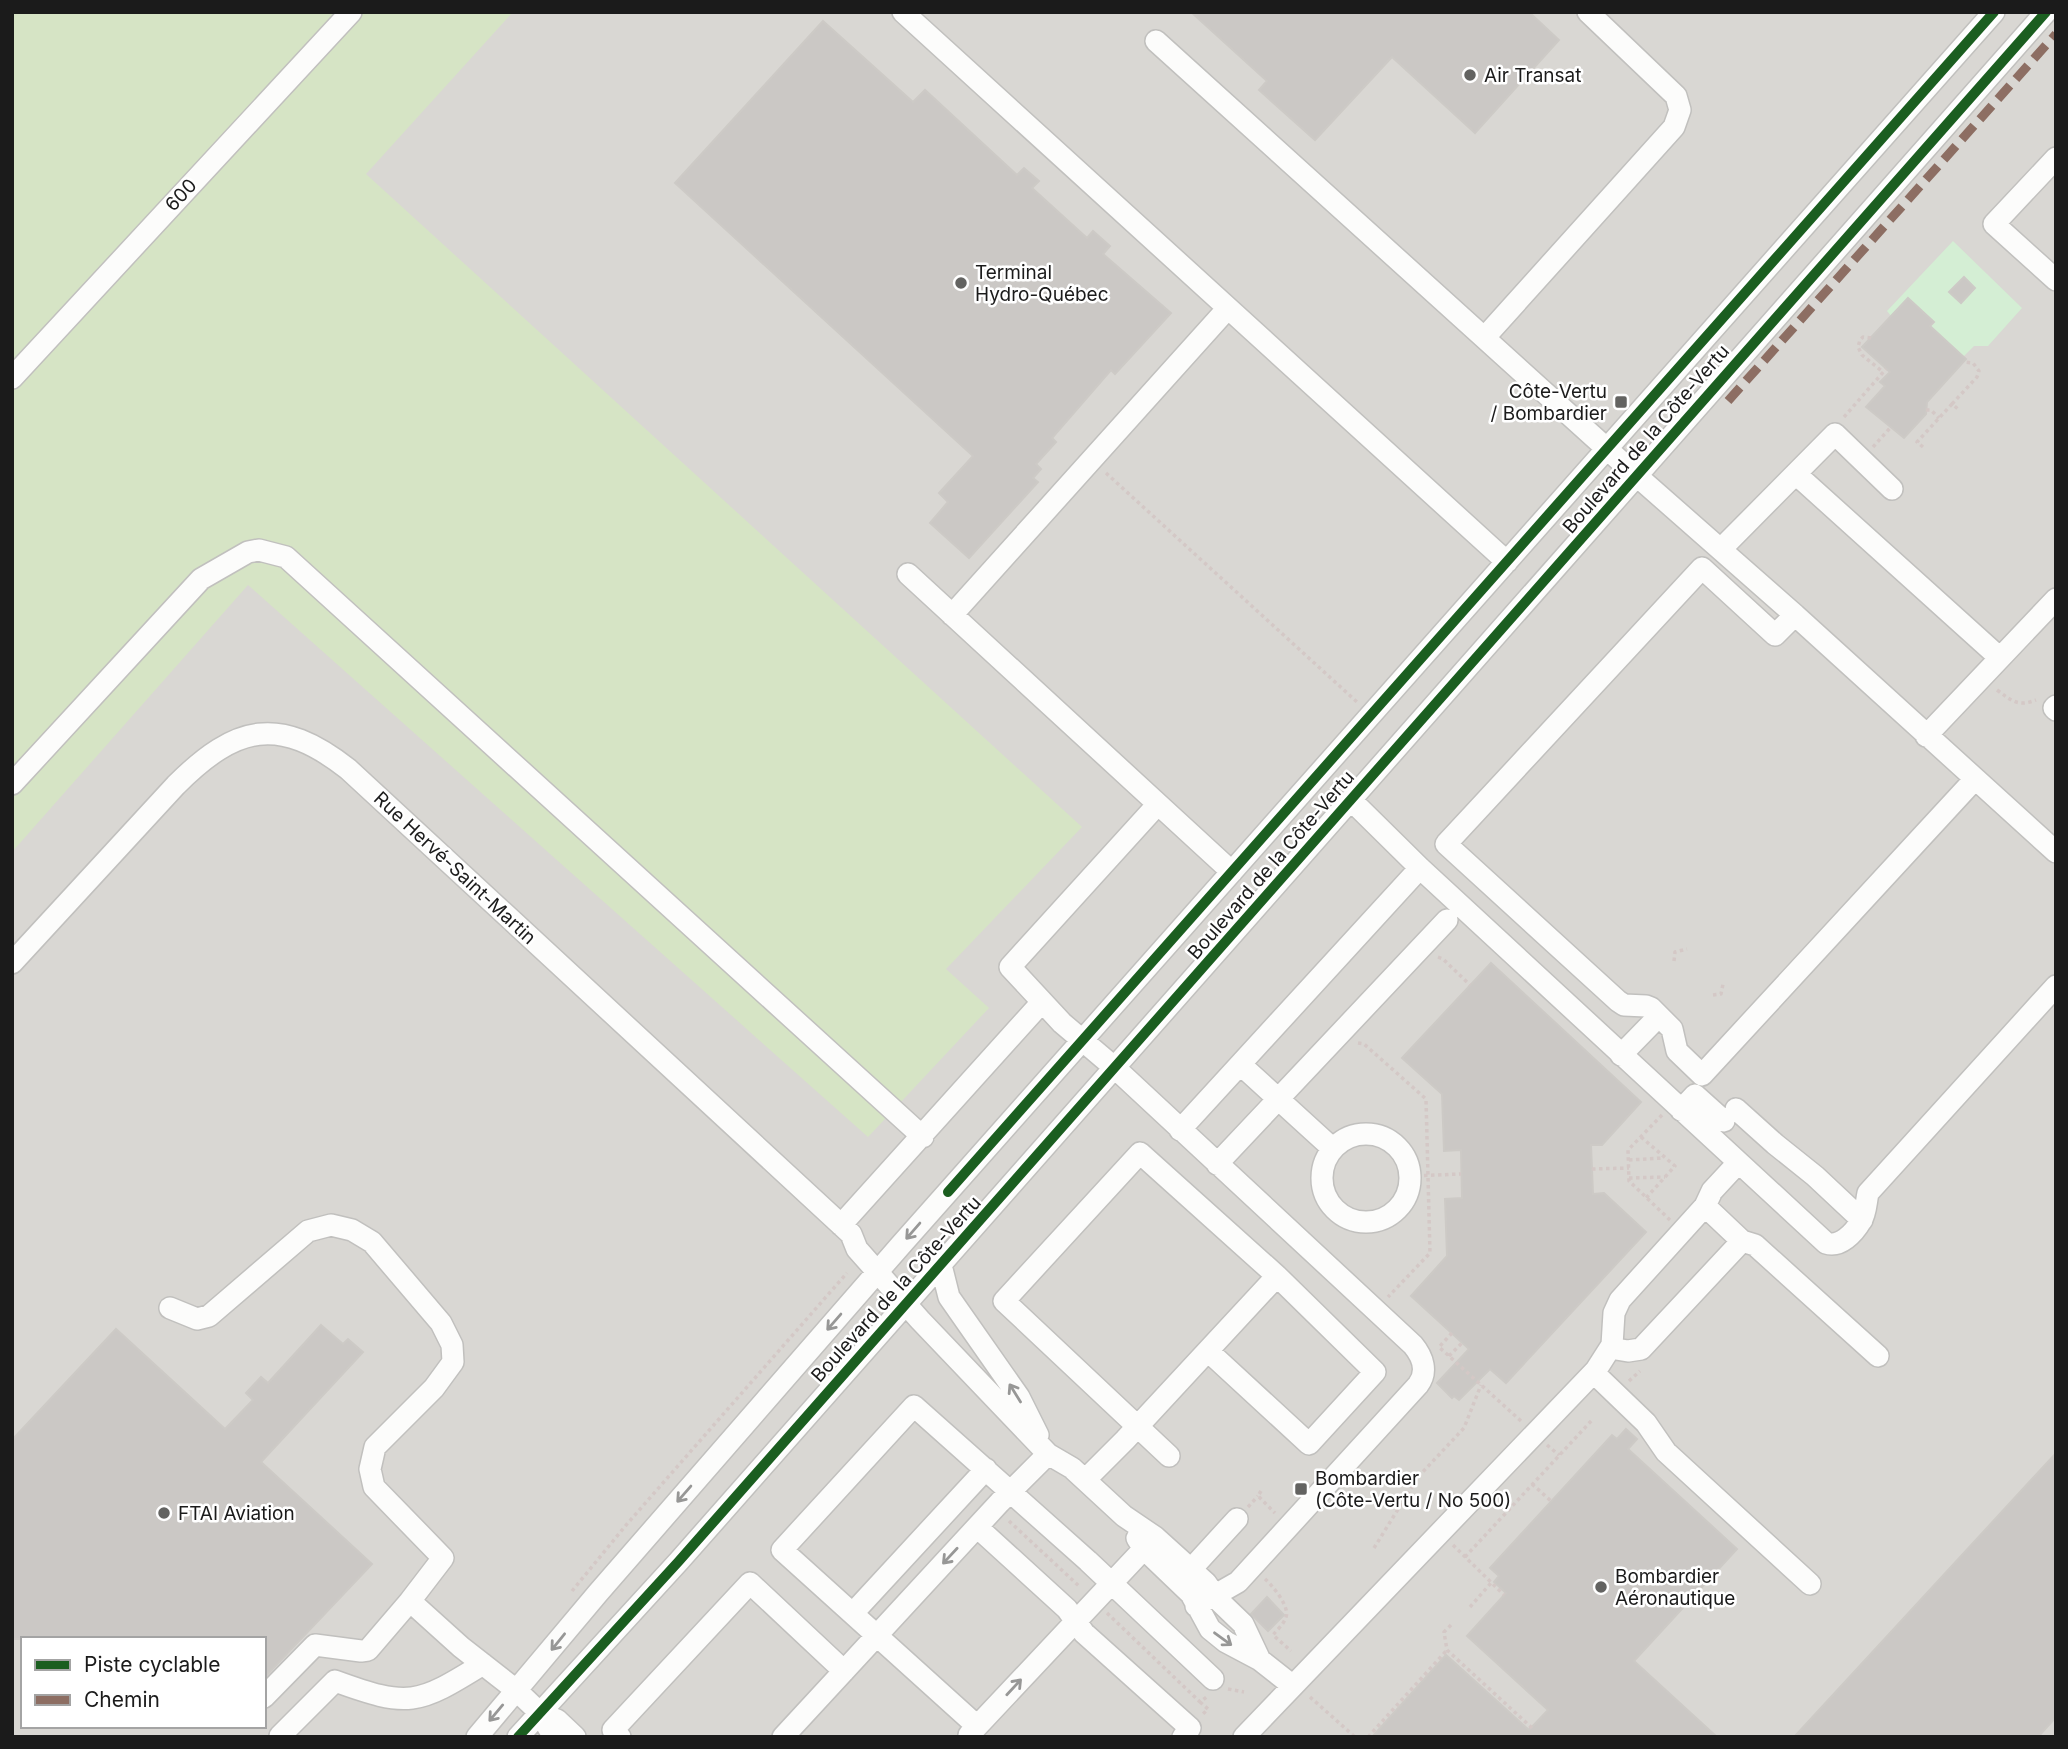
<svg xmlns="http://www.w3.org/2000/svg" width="2068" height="1749" font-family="Inter,sans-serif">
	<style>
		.airport { fill: #d9d7d3; fill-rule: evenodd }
		.grass { fill: #d6e4c5 }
		.park { fill: #d4eed4 }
		.building { fill: #cbc8c5; stroke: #cdcac6; stroke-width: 2 }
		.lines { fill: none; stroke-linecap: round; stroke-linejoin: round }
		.minor-casing { stroke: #c1c0be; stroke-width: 24 }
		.path { stroke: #d4c8c6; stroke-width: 3.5; stroke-dasharray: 3.5 3.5; stroke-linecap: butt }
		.minor { stroke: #fcfcfb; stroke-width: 21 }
		.quiet { stroke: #8d6e63; stroke-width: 9; stroke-dasharray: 18 9; stroke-linecap: butt }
		.cycleway-casing { stroke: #fff; stroke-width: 15 }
		.cycleway { stroke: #1b5e20; stroke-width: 10 }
		.oneway { stroke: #979796 }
		.poi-dot { fill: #636361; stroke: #fff; stroke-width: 2.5 }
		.labels { text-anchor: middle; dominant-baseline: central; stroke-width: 5; stroke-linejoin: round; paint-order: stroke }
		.poi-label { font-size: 19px; fill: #1b1b1b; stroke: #fff; text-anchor: start }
		.street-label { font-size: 19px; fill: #1b1b1b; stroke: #fff }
	</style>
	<rect width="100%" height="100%" fill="#eae8e4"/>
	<!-- airport -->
	<path class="airport" d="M12,12H2056V1737H12ZM23,1639H264V1726H23Z"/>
	<!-- grass -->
	<path class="grass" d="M12,12H513L366,174L1082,827L946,969L989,1008L868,1137L248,585L12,852Z"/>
	<!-- park -->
	<path class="park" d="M1953,241L2022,308L1988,346H1974L1963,357L1906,352L1934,321L1908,298L1891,316L1887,311Z"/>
	<!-- building -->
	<path class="building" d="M1191,12H1529L1559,40L1475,133L1392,57L1315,140L1259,90L1267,81Z
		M823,21L913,102L925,90L1017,175L1024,168L1039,181L1032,188L1087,238L1093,231L1110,246L1103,254L1171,313L1115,374L1111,370L1052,438L1056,442L1036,464L1041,469L1033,478L1038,482L969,558L930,523L948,502L939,493L973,456L675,183Z
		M1964,277L1975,288L1961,303L1949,292Z
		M1908,298L1934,322L1930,326L1966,359L1927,402L1926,414L1904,438L1866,407L1885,386L1880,382L1890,372L1862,347Z
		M1491,963L1641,1102L1602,1145H1591L1593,1194L1604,1193L1646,1232L1506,1383L1490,1369L1459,1400L1454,1396L1452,1398L1437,1383L1469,1349L1411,1296L1447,1256L1445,1199L1462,1198L1461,1150L1444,1151L1442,1094L1402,1058Z
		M321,1325L343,1344L348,1339L363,1352L261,1462L372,1564L264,1678V1639H12V1440L116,1329L225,1429L253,1400L246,1393L261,1377L268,1383Z
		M1626,1429L1637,1439L1628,1449L1737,1549L1634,1661L1717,1737H1372L1446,1655L1529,1730L1548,1710L1467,1636L1506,1593L1494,1582L1499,1576L1490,1568L1612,1435L1617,1439Z
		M2056,1453V1717L2038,1737H1794Z
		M1267,1597L1284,1615L1268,1631L1251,1614Z"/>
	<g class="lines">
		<defs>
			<path id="minor" d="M903,12L1507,562
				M1156,41L1637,476L1795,615
				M2056,158L1994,224L2056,280
				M1485,337L1674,127L1680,110L1676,96L1588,12
				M12,378L351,12
				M1797,475L2000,658
				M1721,549L1835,434L1892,489
				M908,574L1158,804L1010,967L1062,1023L1115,1068L1413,1345C1423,1357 1428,1372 1418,1385L1238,1582L1196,1606
				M952,615L1228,308
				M2056,706L2054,708L2056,710
				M1926,736L2056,599
				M1975,779L1702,1075L1677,1051L1672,1029L1651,1008L1646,1006L1624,1005L1618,1001L1446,844L1702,568L1775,635L1795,615L2056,852
				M12,784L201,579L248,552L259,550L286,557L923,1137
				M1351,800L1420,868L1826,1243C1840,1248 1854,1233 1861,1221C1866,1214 1866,1202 1868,1193L2056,986
				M1158,804L1232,872
				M12,963L176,785C236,725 279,715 348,769L851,1234L857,1249L920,1320L1048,1454L1072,1468L1124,1516L1155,1537L1206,1583L1217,1599L1243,1624L1260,1660
				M1621,1055L1659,1016
				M1241,1065L1332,1148
				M1736,1109L1775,1144L1815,1176L1862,1220
				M1681,1110L1695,1095L1724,1121
				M1180,1130L1420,868
				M1322 1178a44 44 0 1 1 88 0a44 44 0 1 1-88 0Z
				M1217,1164L1447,920
				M841,1225L1042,1002
				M1742,1241L1755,1245L1878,1356
				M941,1265L949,1297L1019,1397L1038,1435
				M170,1308L197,1319L209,1316L308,1231L331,1225L352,1230L372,1242L441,1323L452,1345L453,1362L434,1388L375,1447L370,1469L374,1487L443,1558L410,1601L461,1647L516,1690L539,1712L549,1729L557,1737
				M1610,1348L1628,1351L1641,1349L1742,1241L1705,1206
				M1594,1373L1646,1423L1666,1452L1810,1584
				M1169,1456L1004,1301L1140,1153L1277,1276L1375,1372L1309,1444L1208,1351
				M1085,1480L1125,1440L1277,1276
				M977,1527L1067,1609L1084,1633L1190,1728L1183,1737
				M1137,1538L1144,1549L1191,1594L1210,1629L1226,1642L1260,1660L1293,1686
				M1183,1578L1237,1519
				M853,1613L986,1469
				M264,1697L315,1645L361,1651L368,1650L410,1601
				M547,1716L557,1720L575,1737
				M977,1726L782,1550L914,1406L1088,1561L1213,1679
				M969,1735L1155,1537
				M280,1736L335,1681C409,1708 417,1705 483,1664
				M477,1737L598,1593L900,1246L1994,12
				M518,1737L679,1561L2046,12
				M620,1737L613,1730L750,1583L844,1671
				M783,1737L1000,1502L1048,1454
				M1244,1737L1596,1370L1612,1345L1614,1313L1620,1300L1705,1206L1712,1191L1738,1163"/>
		</defs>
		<!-- minor casing -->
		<use href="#minor" class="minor-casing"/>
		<!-- path -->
		<path class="path" d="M1871,338L1863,337L1860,340L1858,347L1862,355L1883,372
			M1952,404L1977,377L1979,371L1973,363L1963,362
			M1926,410H1931L1939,418
			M1844,417L1886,369
			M1873,447L1890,428
			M1923,447L1917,442L1952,404L1958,409
			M1106,473L1357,702
			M1997,690C2012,701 2018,707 2036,700
			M1438,957L1443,959L1470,985
			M1674,961L1675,952L1687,949
			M1713,995L1721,994L1723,984
			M1358,1043L1364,1044L1426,1099L1430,1253L1388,1297
			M1662,1115L1628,1150L1629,1181L1670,1220
			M1641,1137L1675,1166L1646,1198
			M1629,1160L1663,1158
			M1592,1169L1629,1168
			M1410,1176L1461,1174
			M1629,1178L1665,1177
			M1452,1333L1439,1347L1521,1421
			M1449,1356L1462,1343
			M1629,1381L1640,1371
			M1547,1445L1559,1455
			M1532,1484L1551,1501
			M1261,1491L1258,1496L1275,1513
			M1248,1507L1258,1496
			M1009,1521L1080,1587
			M1453,1545L1504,1595
			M1374,1548L1418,1477L1464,1428L1481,1385
			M1465,1557L1593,1419
			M1265,1579C1273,1586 1290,1607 1286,1617C1284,1624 1277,1630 1273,1635L1291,1651
			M572,1591L627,1524L847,1273
			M1470,1607L1491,1583
			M1107,1613L1200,1702L1208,1696
			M1451,1625L1444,1632L1447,1650L1532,1728
			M1228,1689L1244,1692
			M1310,1697L1355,1737
			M1200,1702L1208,1709L1202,1715
			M1368,1737L1447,1650"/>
		<!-- minor -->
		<use href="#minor" class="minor"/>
		<!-- quiet -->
		<path class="quiet" d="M1728,401L2056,34"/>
		<defs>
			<path id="cycleway" d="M948,1192L1994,12
				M518,1737L679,1561L2046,12"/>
		</defs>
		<!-- cycleway casing -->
		<use href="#cycleway" class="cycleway-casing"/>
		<!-- cycleway -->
		<use href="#cycleway" class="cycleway"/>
	</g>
	<!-- one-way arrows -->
	<defs><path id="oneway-shaft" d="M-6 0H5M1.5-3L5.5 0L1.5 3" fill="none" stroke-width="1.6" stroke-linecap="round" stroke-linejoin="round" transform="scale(1.75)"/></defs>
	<g class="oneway">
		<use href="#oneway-shaft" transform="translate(913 1231) rotate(131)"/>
		<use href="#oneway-shaft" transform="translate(834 1322) rotate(131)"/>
		<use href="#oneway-shaft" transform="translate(1015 1393) rotate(-122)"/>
		<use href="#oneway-shaft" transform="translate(684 1494) rotate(131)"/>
		<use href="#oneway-shaft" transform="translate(950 1556) rotate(133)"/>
		<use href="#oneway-shaft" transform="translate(1223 1639) rotate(36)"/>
		<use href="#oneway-shaft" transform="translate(558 1642) rotate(129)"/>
		<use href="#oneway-shaft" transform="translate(1014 1687) rotate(-47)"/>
		<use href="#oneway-shaft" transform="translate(496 1713) rotate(130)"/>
	</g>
	<!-- markers -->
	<g class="poi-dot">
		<circle cx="1470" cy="75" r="7"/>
		<circle cx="961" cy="283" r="7"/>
		<rect x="1614" y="395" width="14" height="14" rx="3.5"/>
		<rect x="1294" y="1482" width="14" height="14" rx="3.5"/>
		<circle cx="164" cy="1513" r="7"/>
		<circle cx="1601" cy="1587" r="7"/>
	</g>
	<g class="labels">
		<!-- poi labels -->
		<g class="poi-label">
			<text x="1484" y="75">Air Transat</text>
			<text x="975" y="272">Terminal<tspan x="975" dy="22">Hydro-Québec</tspan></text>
			<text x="1607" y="391" text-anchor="end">Côte-Vertu<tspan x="1607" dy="22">/ Bombardier</tspan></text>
			<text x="1315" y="1478">Bombardier<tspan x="1315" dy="22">(Côte-Vertu / No 500)</tspan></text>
			<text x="178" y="1513">FTAI Aviation</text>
			<text x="1615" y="1576">Bombardier<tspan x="1615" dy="22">Aéronautique</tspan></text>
		</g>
		<!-- street labels -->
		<g class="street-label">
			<text transform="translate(181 195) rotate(-47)">600</text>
			<text transform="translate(1646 439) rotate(-49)">Boulevard de la Côte-Vertu</text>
			<text transform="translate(1271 865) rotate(-49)">Boulevard de la Côte-Vertu</text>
			<text transform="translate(455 868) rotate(43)">Rue Hervé-Saint-Martin</text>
			<text transform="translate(896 1289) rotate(-48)">Boulevard de la Côte-Vertu</text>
		</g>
	</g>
	<!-- border -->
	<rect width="2068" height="1749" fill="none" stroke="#1b1b1b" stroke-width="28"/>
	<!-- legend -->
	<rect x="21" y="1637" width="245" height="91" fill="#ffffff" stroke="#a4a4a4" stroke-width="2"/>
	<rect x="35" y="1660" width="35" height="10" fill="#1b5e20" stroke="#a4a4a4" stroke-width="2"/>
	<text x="84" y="1672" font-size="21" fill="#1b1b1b">Piste cyclable</text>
	<rect x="35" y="1695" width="35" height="10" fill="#8d6e63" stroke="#a4a4a4" stroke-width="2"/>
	<text x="84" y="1707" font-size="21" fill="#1b1b1b">Chemin</text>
</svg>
